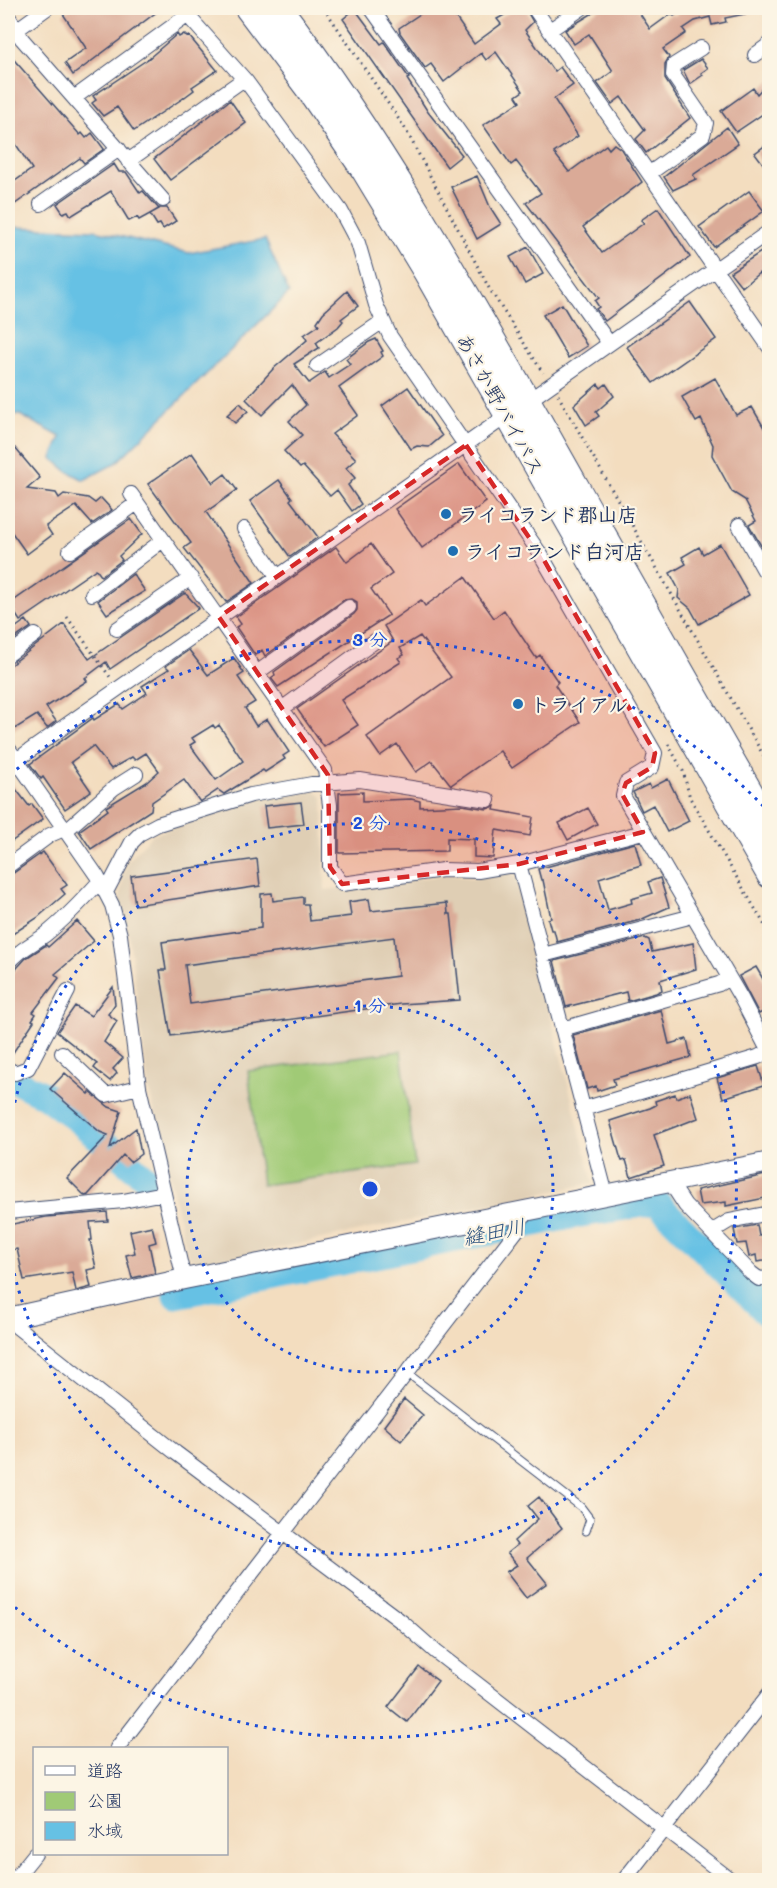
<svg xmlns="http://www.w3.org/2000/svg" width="777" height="1888" font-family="Mali,'Klee One',sans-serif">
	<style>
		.built { fill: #dfceb4 }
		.green { fill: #a0ca76; stroke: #5e7c6a; stroke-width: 1.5 }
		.water { fill: #66c1e4; stroke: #4078a1; stroke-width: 1.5 }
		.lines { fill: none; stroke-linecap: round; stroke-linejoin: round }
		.river { stroke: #66c1e4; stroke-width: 27 }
		.building { fill: #daaa97; fill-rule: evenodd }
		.lane-casing { stroke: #3b496d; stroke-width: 9 }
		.street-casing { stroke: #3b496d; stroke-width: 16 }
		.secondary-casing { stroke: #3b496d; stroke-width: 22 }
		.highway-casing { stroke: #3b496d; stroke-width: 28 }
		.path { stroke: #3b496d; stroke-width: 3; stroke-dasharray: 1.5 4.5; stroke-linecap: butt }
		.lane { stroke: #fff; stroke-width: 7 }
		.street { stroke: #fff; stroke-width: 14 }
		.secondary { stroke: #fff; stroke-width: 20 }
		.highway { stroke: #fff; stroke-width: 26 }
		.marked { fill: #d62828; fill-opacity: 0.2; stroke: #d62828; stroke-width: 4.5; stroke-dasharray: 12 8; stroke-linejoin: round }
		.ring { fill: none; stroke: #1d4ed8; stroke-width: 3; stroke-dasharray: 3 6 }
		.poi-dot { fill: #1f6fb2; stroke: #fcf5e5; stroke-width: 2 }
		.labels { text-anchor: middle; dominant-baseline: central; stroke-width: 4.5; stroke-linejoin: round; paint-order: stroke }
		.street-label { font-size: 20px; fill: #1b2f5e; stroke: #fcf5e5 }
		.poi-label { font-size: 20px; font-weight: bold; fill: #1b2f5e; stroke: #fcf5e5; text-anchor: start }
		.water-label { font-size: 21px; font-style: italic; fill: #2e5480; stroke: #fcf5e5 }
		.centre { fill: #1d4ed8; stroke: #fcf5e5; stroke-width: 3 }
		.ring-label { font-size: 18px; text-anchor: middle; font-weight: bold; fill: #1d4ed8; stroke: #fcf5e5; stroke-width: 4.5; stroke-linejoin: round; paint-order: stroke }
	</style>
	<rect width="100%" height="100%" fill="#fcf5e5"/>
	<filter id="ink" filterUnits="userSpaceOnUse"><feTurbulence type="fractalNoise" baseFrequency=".0167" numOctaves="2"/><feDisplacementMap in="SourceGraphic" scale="12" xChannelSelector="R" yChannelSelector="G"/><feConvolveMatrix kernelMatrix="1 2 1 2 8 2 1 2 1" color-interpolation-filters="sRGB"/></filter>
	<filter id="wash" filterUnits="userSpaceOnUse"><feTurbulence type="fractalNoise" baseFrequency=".008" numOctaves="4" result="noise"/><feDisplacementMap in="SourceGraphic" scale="24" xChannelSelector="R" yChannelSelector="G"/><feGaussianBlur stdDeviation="1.35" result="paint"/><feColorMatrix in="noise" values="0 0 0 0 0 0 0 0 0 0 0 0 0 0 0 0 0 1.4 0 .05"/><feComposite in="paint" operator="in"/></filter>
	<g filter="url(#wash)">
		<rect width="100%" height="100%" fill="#f3ddbf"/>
		<!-- built -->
		<path class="built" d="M310,789L323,797L325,890L447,875L472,878L508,871L515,876L593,1183L199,1264L188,1255L148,1085L129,935L118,908L124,874L128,861L152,835L254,800Z"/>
		<!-- green -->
		<path class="green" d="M401,1051L415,1165L262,1185L248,1071Z"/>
		<!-- water -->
		<path class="water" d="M12,227L95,230L189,253L265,239L289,293L116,463L84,480L67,471L52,458L61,437L20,415L8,413V229Z"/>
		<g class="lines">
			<!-- river -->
			<path class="river" d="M8,1077L44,1095L79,1121L148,1180
				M176,1295L575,1215L656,1202L770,1316"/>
		</g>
		<g id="blocks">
			<!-- building -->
			<path class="building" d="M71,8H162L73,75L65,63L86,48L63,14Z
				M429,8H471L456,18L474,44L501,24L497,19L517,8H525L533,22L525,30L552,69L555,71L560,67L573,85L554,99L578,136L554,153L569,172L606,145L609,149L614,144L621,149L642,182L583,227L602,253L644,223L641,220L658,208L690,257L605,321L596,309L599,307L595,301L599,298L526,203L541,193L516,161L511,165L483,125L520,102L516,96L523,91L496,52L486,60L481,53L444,82L431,64L425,68L400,33L399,28Z
				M601,8H636L650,29L672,13L674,16L686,8H750V13L725,18L726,22L712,25L710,17L695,21L683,29L686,33L663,49L669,57L665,64V79L690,118L646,153L636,139L645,130L621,97L612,104L597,83L613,71L589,34L574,44L565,30Z
				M355,9L381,44L384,42L409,78L407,79L428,112L462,155L447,167L343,19Z
				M177,34L179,37L184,34L187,37L189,36L217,70L192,87L194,90L182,99L134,131L117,107L103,116L92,103L96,100L93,96L148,59Z
				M8,53L80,135L82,133L86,138L92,133L104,149L84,163L80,158L8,209V186L32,169L8,132Z
				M701,59L708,68L701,73L703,75L690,84L683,70Z
				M770,80V109L736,132L721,111L753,88L757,94Z
				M230,100L246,123L170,180L154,159Z
				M727,127L738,144L693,175L696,179L673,190L664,177Z
				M770,142V173L755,153Z
				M114,164L119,172H126L140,193L143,191L159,209L139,220L137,217L129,221L111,191L71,216L68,211L63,213L57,204Z
				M477,176L490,207L501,224L477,239L451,187Z
				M749,191L764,211L714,247L699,227Z
				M160,208H167L176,221L163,229L160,224L157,225L150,214Z
				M528,247L543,274L525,284L510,257Z
				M764,250L770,258V288L759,273L742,287L730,272Z
				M347,291L358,306L341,319L343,321L338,327L316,343L319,348L294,364L309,383L325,372L329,378L350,364L346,359L369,342L376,339L383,351L381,352L383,356L339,388L358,415L332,434L356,459L346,468L355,478L348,485L361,504L352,511L337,490L330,496L303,466L300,468L284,451L302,435L289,421L306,405L292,385L262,415L246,399L273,369L307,340L304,335L319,325L317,322L323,313Z
				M690,302L716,339L653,383L627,347Z
				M562,304L587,346L568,358L543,315Z
				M715,378L736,415L752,407L770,438V561L749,525L756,521L745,500L732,492L712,455L713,445L701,419L696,422L682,397Z
				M598,384L601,388L606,384L614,396L596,412L599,416L586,425L574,405Z
				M408,387L442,436L429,447L417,446L411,449L382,406Z
				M240,403L248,411L235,423L227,415Z
				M15,448L40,478L27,489L56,493L59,498L64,494L88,498L95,503L101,498L112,510L92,524L76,506L46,526L52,535L27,554L8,527V455Z
				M192,453L213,483L225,474L237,490L206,512L254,583L226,602L184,548L191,543L148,484Z
				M459,464L486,502L422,548L395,509Z
				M279,480L292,498L290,500L318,537L290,557L250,501Z
				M131,519L142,534L119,556L122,560L101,576L96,569L20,621L9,604Z
				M371,544L392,574L371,589L389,615L278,687L271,678L275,675L274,672L354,614L357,610V602L352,599L344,600L265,656L262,650L255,655L236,627L241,624L236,617L336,547L347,562Z
				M720,544L749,595L699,624L690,608L678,598L679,590L670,573L686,564L682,557L699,547L703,554Z
				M133,574L145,591L107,614L98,601Z
				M465,577L494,618L504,610L536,658L540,655L558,682L555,685L580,722L512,768L500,751L451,785L432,761L416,772L397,744L380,756L367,737L451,677L420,636L400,648L404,655L398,658L401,662L341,700L358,725L324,747L297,709L393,641L384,626L421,600L425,606Z
				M185,593L199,608L110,669L106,662L85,678L87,681L46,707L56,721L47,728L37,715L8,733V667L64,624L89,659Z
				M26,620L31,627L11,641L8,633Z
				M189,650L208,675L234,658L244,673L238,677L255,702L245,708L256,726L267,719L289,752L283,756L285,759L265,772L263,770L224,794L218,790L200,802L184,780L152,802L151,810L91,849L79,831L108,810L106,807L147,782L159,771L146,753L135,760L132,757L111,769L93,746L71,762L91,791L65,809L43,777L41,779L30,764L93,718L94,720L119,704L123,709L147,693L142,686L169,669L166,666ZM213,725L215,728L219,725L243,761L216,780L190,745L195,742L192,738Z
				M8,779L29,806L32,804L43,819L8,844Z
				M668,779L689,821L667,832L653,805L642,811L633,792L649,784L651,788Z
				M363,792V801L411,799L420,801V807L462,805L487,809L495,806L494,810L533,817L530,836L496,830L493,858L474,857V839L447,838V851L339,853V793Z
				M301,802L304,824L267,828L264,806Z
				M588,808L597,824L568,840L559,823Z
				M635,843L641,865L599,878L608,910L632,903L631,899L652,893L648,882L660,878L669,907L640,920L557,942L554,930H551L548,919L551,918L543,880H541L538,869Z
				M43,852L67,885L61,889L65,894L37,918L8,937V877Z
				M257,859L260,886L135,905L131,876Z
				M272,893L273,901L303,897V904H308L310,921L351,916L349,902L369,899L371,911L447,903L448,914H451L460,1000L401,1004L171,1036L160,970H166L162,942L261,928V894ZM394,937L398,976L190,1004L185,965Z
				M77,921L94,941L55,974L59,978L33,1012L36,1014L32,1020L34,1021L8,1060V978L26,958L46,945L48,947Z
				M645,938L649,940L652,952L693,943L696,969L660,980L662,990L656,993L628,1001L626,992L566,1007L554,961Z
				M756,967L770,991V1008L759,1014L739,976Z
				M113,987L115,1004L108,1014L117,1021L104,1042L123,1058L113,1069L117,1073L110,1081L94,1068L97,1064L57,1032L75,1006L91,1016Z
				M661,1010L669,1044L687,1039L691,1057L613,1079L615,1085L597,1091L596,1086L587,1089L573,1035Z
				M758,1066L764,1085L723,1098L717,1078Z
				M65,1073L89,1094L90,1092L109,1107L121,1111L110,1148L136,1128L141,1154L130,1162L123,1155L88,1195L85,1196L67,1178L108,1135L100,1132L50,1089Z
				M690,1093L698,1118L654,1135L664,1166L631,1177L626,1160L622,1161L620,1156L610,1121L650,1108L656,1105L655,1101L675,1094L676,1098Z
				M770,1174V1197L726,1206V1202L700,1205L697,1190Z
				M107,1212L108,1221L90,1222L92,1240H90L96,1268L87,1270L91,1287L76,1291L72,1272L24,1280L17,1249L10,1250L8,1225L46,1217Z
				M757,1225L759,1236L768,1235L770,1260L757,1262L756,1255L749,1257L746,1243L737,1244L734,1229Z
				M152,1226L156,1242L149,1244L155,1273L132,1278L126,1255L135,1253L130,1231Z
				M404,1399L423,1415L401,1441L384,1426Z
				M539,1497L562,1528L527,1558L547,1583L526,1598L506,1572L517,1565L507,1553L517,1545L514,1541L538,1519L528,1506Z
				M419,1667L438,1681L407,1722L388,1707Z"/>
		</g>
	</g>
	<g filter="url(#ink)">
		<use href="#blocks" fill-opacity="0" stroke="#3b496d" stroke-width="1.5"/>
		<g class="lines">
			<defs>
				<path id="lane" d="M406,1372L581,1507L590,1519L586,1531"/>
				<path id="street" d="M181,8L246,81L341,211L358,243L376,305L390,336L541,555L655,753L652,767L626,783L623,796L741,998L770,1054
					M371,8L609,343
					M534,8L770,348
					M8,16L22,39L163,200
					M550,30L582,8
					M8,36L47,8
					M755,55L770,44
					M74,98L188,15
					M128,161L244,79
					M650,173L703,135L706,123L673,75L674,65L701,48
					M41,204L119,149
					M317,366L383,321
					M131,494L325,770L330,805V867L342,884L443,870L478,871L519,864L643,832
					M739,525L764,570H770
					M244,529L277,576
					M70,551L137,503
					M92,594L163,540
					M117,629L191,578
					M8,655L35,635
					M258,672L349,607
					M283,708L375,641
					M8,748L97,876L112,905L120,935L139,1087L184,1279
					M8,766L770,231
					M519,864L606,1195
					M8,866L50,835L71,826L114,788L136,774
					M106,892L132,842L141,833L158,824L251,795L312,784L360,780L488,800
					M543,955L685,918L691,914
					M8,964C19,950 31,945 45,935C65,919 83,900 100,881
					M562,1029L719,984L729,978
					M62,1053L106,1095L139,1087
					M8,1069L15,1073L28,1068L68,991
					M583,1109L758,1057L769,1051
					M670,1182L685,1205L751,1273L759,1279L770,1278
					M8,1212L123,1201L164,1193
					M711,1232L729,1221L770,1213
					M8,1316L17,1327L176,1453L402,1622L436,1652L731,1880
					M117,1748L517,1230L524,1212
					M14,1880L35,1854
					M624,1880L770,1693"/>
				<path id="secondary" d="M8,1318L184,1279L770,1162"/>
				<path id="highway" d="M248,8L309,89L365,171L427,273L770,875
					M279,8C377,137 457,277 537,418C614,554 691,691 770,827"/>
			</defs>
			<!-- lane casing -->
			<use href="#lane" class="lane-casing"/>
			<!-- street casing -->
			<use href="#street" class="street-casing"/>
			<!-- secondary casing -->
			<use href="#secondary" class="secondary-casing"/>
			<!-- highway casing -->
			<use href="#highway" class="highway-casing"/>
			<!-- path -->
			<path class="path" d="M324,8L406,130L489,288L543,373
				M558,395L770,767
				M67,617L110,677
				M668,744L683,771L690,798L770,934"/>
			<!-- lane -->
			<use href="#lane" class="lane"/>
			<!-- street -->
			<use href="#street" class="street"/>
			<!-- secondary -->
			<use href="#secondary" class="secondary"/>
			<!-- highway -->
			<use href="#highway" class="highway"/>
		</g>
	</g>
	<!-- marked area -->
	<path class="marked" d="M466,445L541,555L655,753L652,767L626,783L622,794L643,832L519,864L342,884L330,867L328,775L219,617Z"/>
	<!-- distance rings -->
	<g class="ring">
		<circle cx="370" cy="1189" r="183"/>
		<path d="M8 1138A366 366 0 1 1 8 1240"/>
		<path d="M768 1567A549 549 0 0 1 10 1603M10 775A549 549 0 0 1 768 811"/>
	</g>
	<!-- markers -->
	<g class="poi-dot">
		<circle cx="446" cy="514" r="6"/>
		<circle cx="453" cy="551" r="6"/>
		<circle cx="518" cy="704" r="6"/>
	</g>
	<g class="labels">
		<!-- street labels -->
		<g class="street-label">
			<text transform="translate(501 404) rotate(61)">あさか野バイパス</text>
		</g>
		<!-- poi labels -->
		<g class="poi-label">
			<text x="458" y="514">ライコランド郡山店</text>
			<text x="465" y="551">ライコランド白河店</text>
			<text x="530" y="704">トライアル</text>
		</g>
		<!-- water labels -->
		<g class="water-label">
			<text transform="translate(494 1231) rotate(-11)">縫田川</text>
		</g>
	</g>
	<circle cx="370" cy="1189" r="9" class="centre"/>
	<g class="ring-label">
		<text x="370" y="646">3 分</text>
		<text x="370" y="829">2 分</text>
		<text x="370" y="1012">1 分</text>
	</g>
	<!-- margin -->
	<rect width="777" height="1888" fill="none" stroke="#fcf5e5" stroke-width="30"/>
	<!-- legend -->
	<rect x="33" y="1747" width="195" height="108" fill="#fcf5e5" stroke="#a2a6af" stroke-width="1.5"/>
	<rect x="45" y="1766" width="30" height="9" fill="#ffffff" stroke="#a2a6af" stroke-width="1.5"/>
	<text x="87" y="1777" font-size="18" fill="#1b2f5e">道路</text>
	<rect x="45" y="1792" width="30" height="18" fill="#a0ca76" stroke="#a2a6af" stroke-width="1.5"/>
	<text x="87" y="1807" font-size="18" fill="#1b2f5e">公園</text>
	<rect x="45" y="1822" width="30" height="18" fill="#66c1e4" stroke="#a2a6af" stroke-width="1.5"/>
	<text x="87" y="1837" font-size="18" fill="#1b2f5e">水域</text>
</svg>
